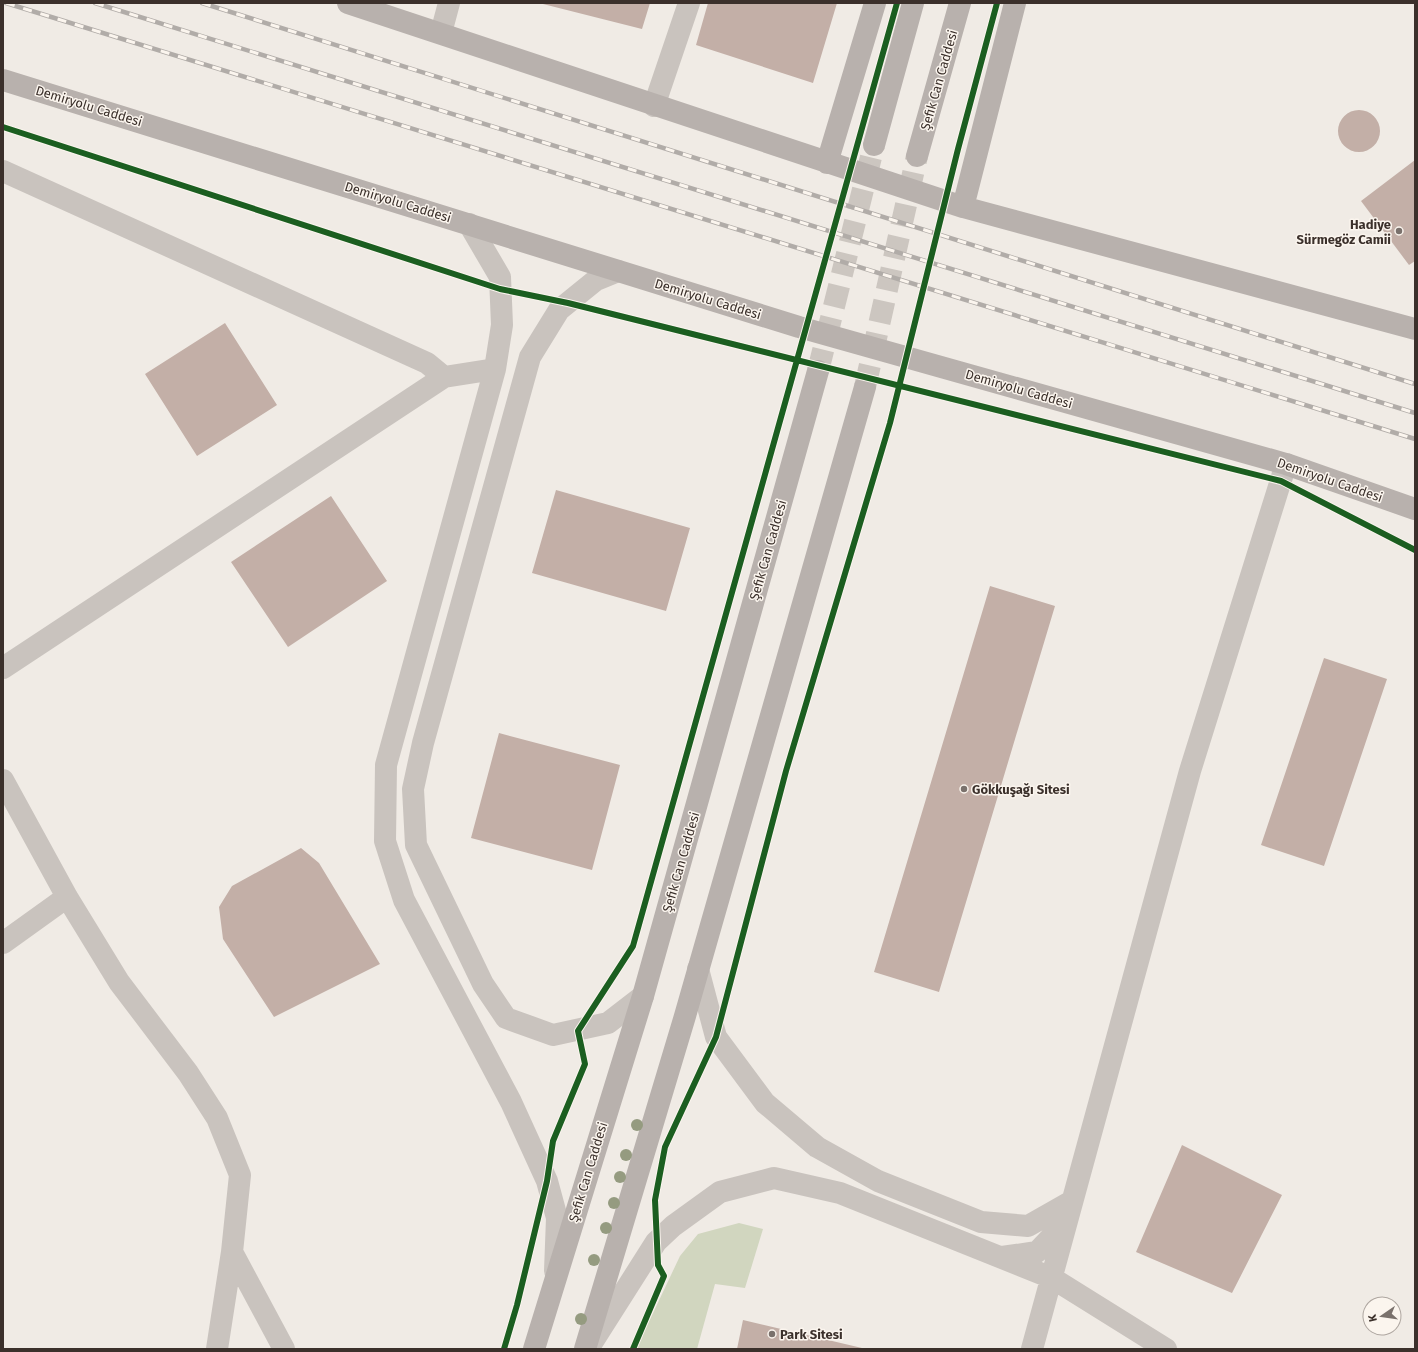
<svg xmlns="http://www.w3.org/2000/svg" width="1418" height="1352" font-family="'Fira Sans',sans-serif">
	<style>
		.green { fill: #d1d6bf }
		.building { fill: #c3afa7 }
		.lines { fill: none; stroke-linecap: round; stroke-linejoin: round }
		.major-tunnel { stroke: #ccc6c0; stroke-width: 22; stroke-dasharray: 22 11; stroke-linecap: butt }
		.minor { stroke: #c9c3be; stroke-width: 22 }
		.major { stroke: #b8b1ad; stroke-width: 22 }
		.rail-casing { stroke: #b1aca8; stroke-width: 4.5 }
		.rail { stroke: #fbf5ee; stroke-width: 3; stroke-dasharray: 9; stroke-linecap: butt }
		.cycleway-casing { stroke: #fbf5ee; stroke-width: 8 }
		.cycleway { stroke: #1b5e20; stroke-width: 6 }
		.tree { fill: #959b80 }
		.poi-dot { fill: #7a716c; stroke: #fbf5ee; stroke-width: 1.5 }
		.labels { text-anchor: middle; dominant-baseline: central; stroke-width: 3; stroke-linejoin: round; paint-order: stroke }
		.street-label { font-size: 13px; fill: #3b302b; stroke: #fbf5ee }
		.poi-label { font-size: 13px; font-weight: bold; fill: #3b302b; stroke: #fbf5ee; text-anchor: start }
	</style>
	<rect width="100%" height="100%" fill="#f0ebe5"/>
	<!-- green -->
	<path class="green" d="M739,1223L763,1229L745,1288L715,1284L697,1349H636L680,1256L698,1234Z"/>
	<!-- building -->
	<path class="building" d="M539,3H650L642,29Z
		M708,3H837L813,83L696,45Z
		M1338 131a21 21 0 1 1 42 0a21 21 0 1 1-42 0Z
		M1415,160V261L1409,265L1361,201Z
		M225,323L277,405L197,456L145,374Z
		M556,490L690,528L666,611L532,573Z
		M331,496L387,581L288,647L231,562Z
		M990,586L1055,606L939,992L874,972Z
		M1324,658L1387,679L1324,866L1261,845Z
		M499,733L620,765L592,870L471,838Z
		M301,848L319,863L380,964L274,1017L223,939L219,907L232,886Z
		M1182,1145L1282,1195L1232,1293L1136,1252Z
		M743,1320L862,1348V1349H737Z"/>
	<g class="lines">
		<!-- major-tunnel -->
		<path class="major-tunnel" d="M818,371L874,145
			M865,387L917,156"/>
		<!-- minor -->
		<path class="minor" d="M441,33L449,3
			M654,106L689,3
			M3,171L427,363L444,377
			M469,224L500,277L502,325L495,369L386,765L385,841L404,900L511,1102L547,1181L557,1218L555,1271
			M618,271L596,280L559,310L530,357L423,743L413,789L416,845L483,984L506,1018L553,1035L608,1023L643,996
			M3,668L444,377L495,369
			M3,780L67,897L119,982L188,1073L217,1118L240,1175L232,1252L284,1349
			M3,943L67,897
			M698,969L716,1037L765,1103L817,1147L878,1181L981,1222L1028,1226L1072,1201
			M1002,1257L1037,1252L1057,1231L1063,1219
			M217,1349L232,1252
			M588,1349L656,1242L673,1226L720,1192L774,1178L840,1193L1052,1278L1166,1349
			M1032,1349L1190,771L1286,464"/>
		<!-- major -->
		<path class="major" d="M348,3L963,207L1415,329
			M3,80L799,327L1286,464L1415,509
			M874,145L913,3
			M917,156L960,3
			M827,163L875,3
			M963,207L1015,3
			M534,1349L643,996L818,371
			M585,1349L685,1016L865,387"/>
		<defs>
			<path id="rail" d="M6,3L1415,439
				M95,3L1415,413
				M202,3L1415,384"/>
		</defs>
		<!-- rail casing -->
		<use href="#rail" class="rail-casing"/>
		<!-- rail -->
		<use href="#rail" class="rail"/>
		<defs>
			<path id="cycleway" d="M3,127L500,289L568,303L1281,481L1415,550
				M504,1349L517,1305L547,1181L553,1141L585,1064L578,1031L633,946L897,3
				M633,1349L664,1276L658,1265L655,1200L665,1147L716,1037L786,771L890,423L958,149L997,3"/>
		</defs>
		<!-- cycleway casing -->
		<use href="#cycleway" class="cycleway-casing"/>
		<!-- cycleway -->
		<use href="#cycleway" class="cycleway"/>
	</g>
	<!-- trees -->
	<g class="tree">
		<circle cx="637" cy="1125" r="6"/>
		<circle cx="626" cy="1155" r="6"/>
		<circle cx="620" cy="1177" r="6"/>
		<circle cx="614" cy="1203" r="6"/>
		<circle cx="606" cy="1228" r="6"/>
		<circle cx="594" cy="1260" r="6"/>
		<circle cx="581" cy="1319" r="6"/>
	</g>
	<!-- markers -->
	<g class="poi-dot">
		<circle cx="1399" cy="231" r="4"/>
		<circle cx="964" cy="789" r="4"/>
		<circle cx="772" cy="1334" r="4"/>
	</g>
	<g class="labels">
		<!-- street labels -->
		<g class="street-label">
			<text transform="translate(939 80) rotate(-74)">Şefik Can Caddesi</text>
			<text transform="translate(89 106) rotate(17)">Demiryolu Caddesi</text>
			<text transform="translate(398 202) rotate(17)">Demiryolu Caddesi</text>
			<text transform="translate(708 299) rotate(17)">Demiryolu Caddesi</text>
			<text transform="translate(1019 389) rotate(16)">Demiryolu Caddesi</text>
			<text transform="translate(1330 480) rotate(19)">Demiryolu Caddesi</text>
			<text transform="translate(768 550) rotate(-74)">Şefik Can Caddesi</text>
			<text transform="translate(681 862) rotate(-74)">Şefik Can Caddesi</text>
			<text transform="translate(588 1172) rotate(-73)">Şefik Can Caddesi</text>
		</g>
		<!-- poi labels -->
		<g class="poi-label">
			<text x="1391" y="224" text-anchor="end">Hadiye<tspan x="1391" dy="15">Sürmegöz Camii</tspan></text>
			<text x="972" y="789">Gökkuşağı Sitesi</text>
			<text x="780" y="1334">Park Sitesi</text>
		</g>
	</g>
	<!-- border -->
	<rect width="1418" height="1352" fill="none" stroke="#3b302b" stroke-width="8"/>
	<!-- north arrow -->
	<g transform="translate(1382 1316) rotate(257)"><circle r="19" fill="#fbf5ee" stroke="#aea6a0"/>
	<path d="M0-3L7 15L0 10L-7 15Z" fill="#7a716c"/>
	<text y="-6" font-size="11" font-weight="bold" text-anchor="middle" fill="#3b302b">K</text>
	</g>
</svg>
